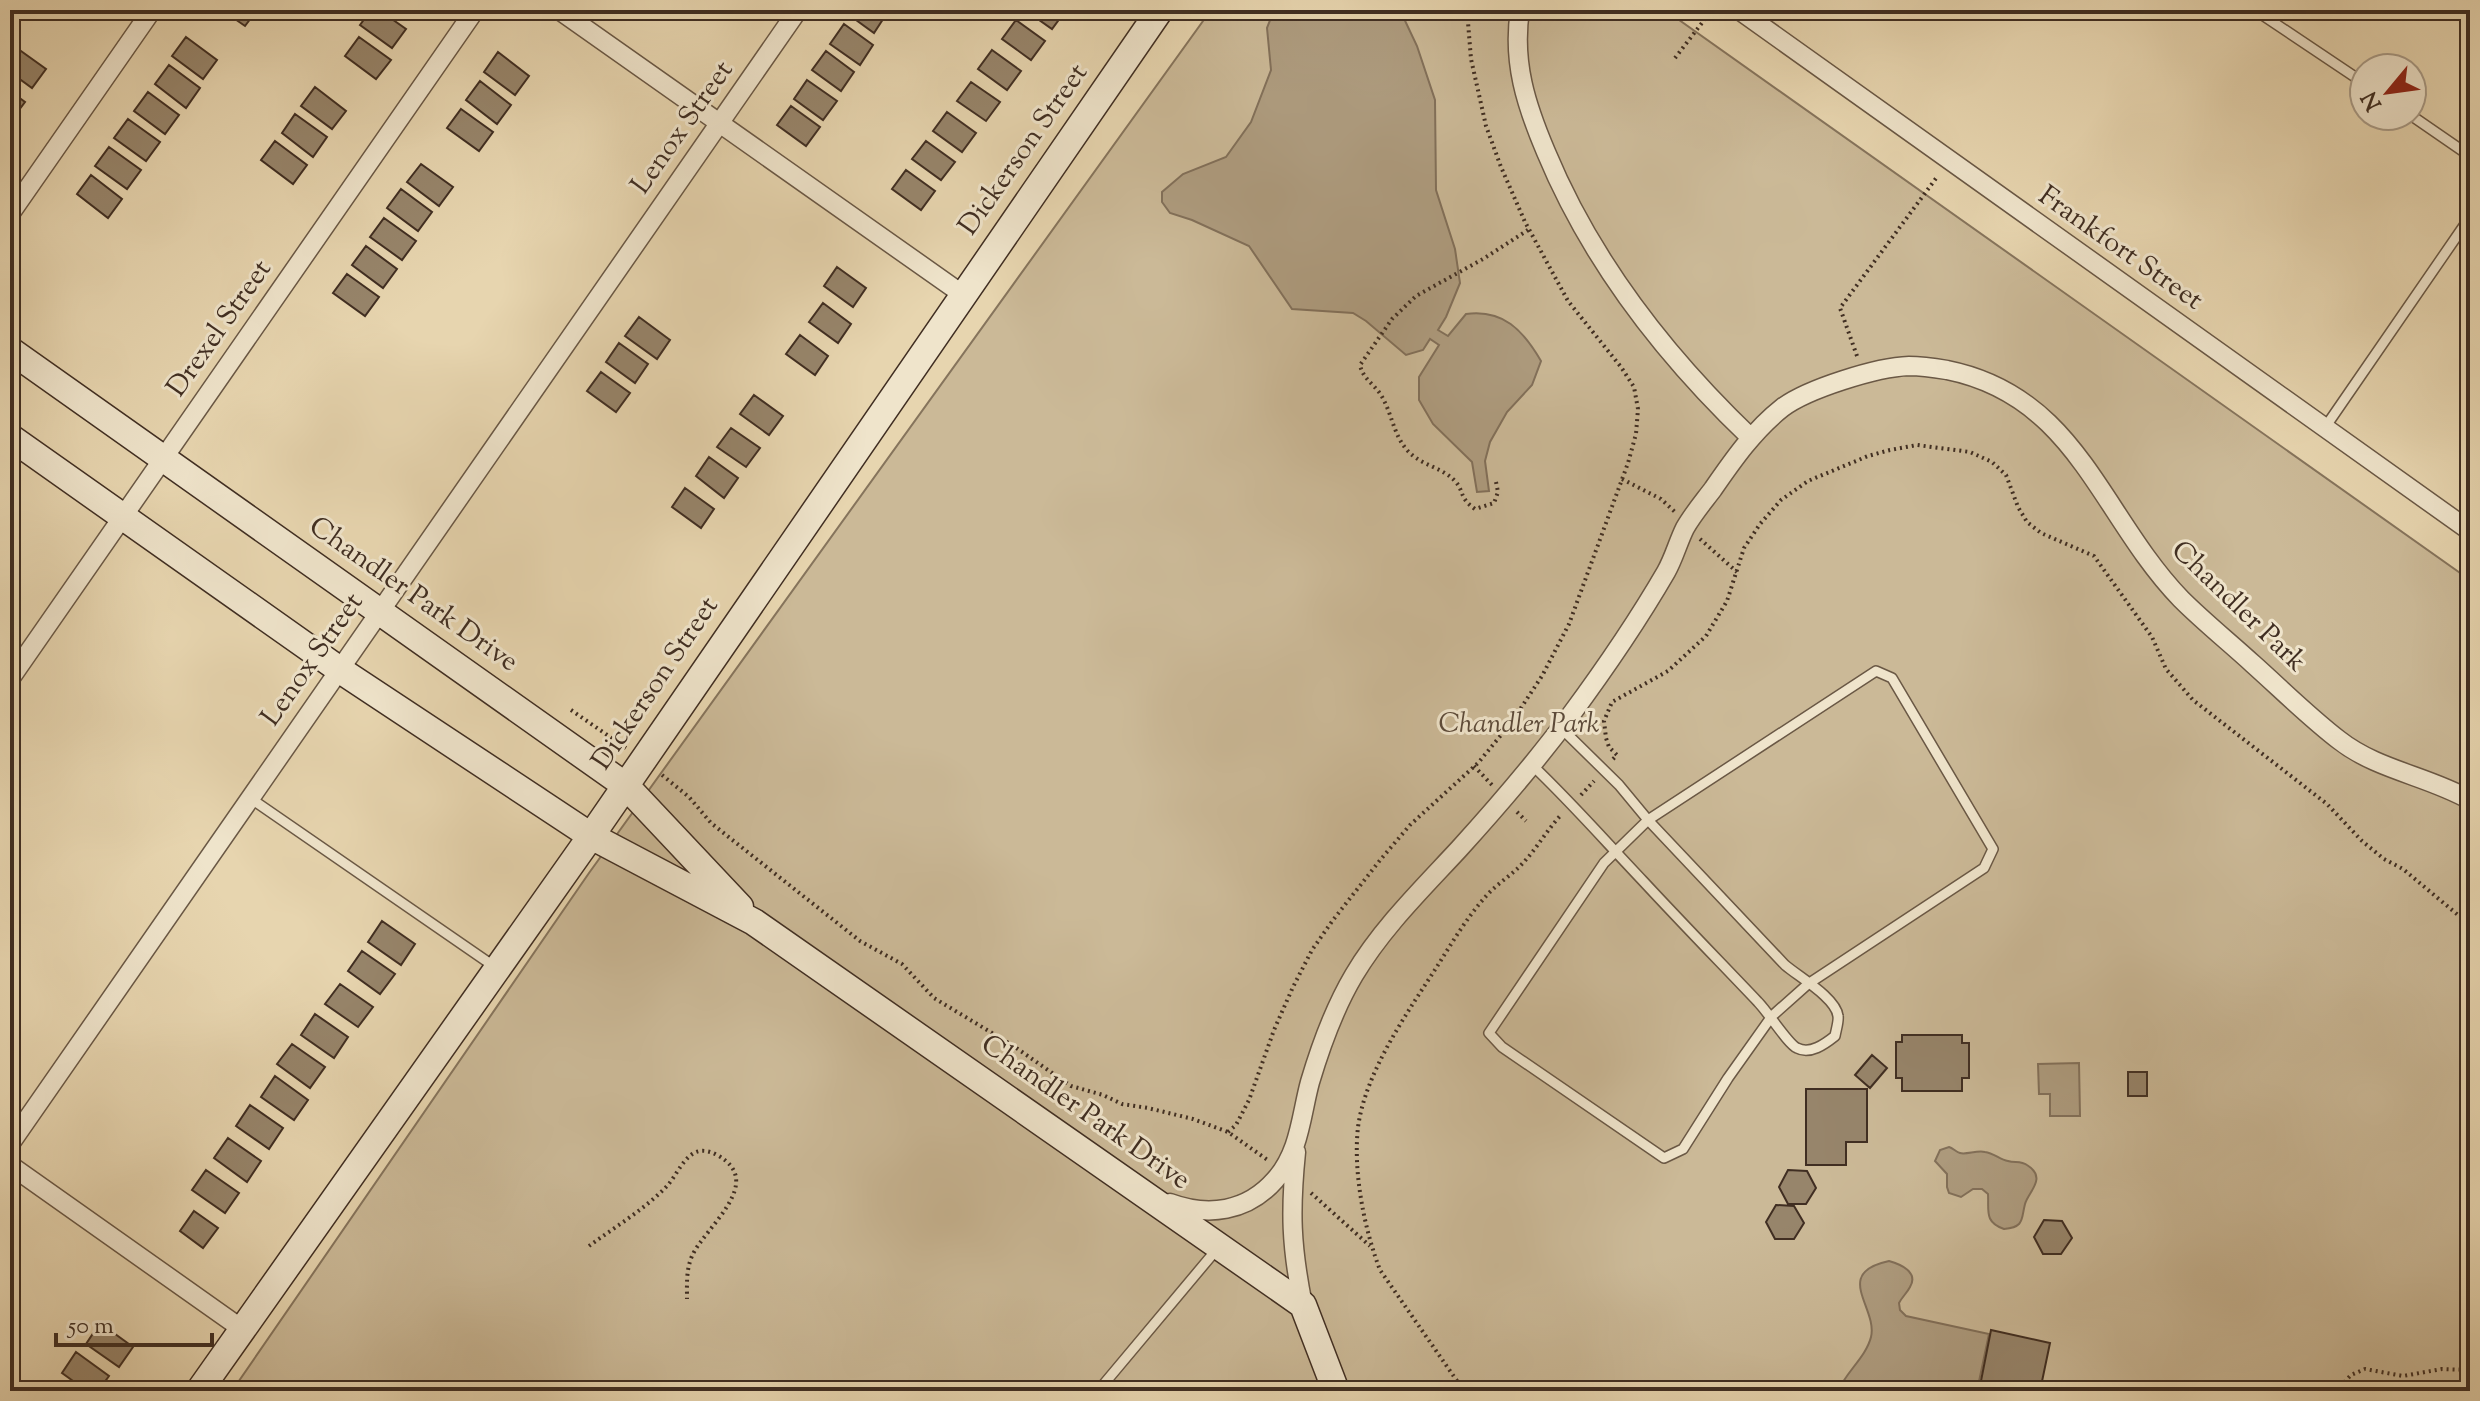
<svg xmlns="http://www.w3.org/2000/svg" width="2480" height="1401" font-family="'Sorts Mill Goudy',serif">
	<style>
		.green { fill: #cbb997; stroke: #86745c; stroke-width: 2 }
		.water { fill: #ae9c7f; stroke: #82705a; stroke-width: 2 }
		.building { fill: #97856b; stroke: #402e22; stroke-width: 2 }
		.lines { fill: none; stroke-linecap: round; stroke-linejoin: round }
		.lane-casing { stroke: #6a5845; stroke-width: 12 }
		.street-casing { stroke: #6a5845; stroke-width: 21 }
		.secondary-casing { stroke: #402e22; stroke-width: 29 }
		.path { stroke: #402e22; stroke-width: 4; stroke-dasharray: 2 4; stroke-linecap: butt }
		.lane { stroke: #efe4cb; stroke-width: 9 }
		.street { stroke: #efe4cb; stroke-width: 18 }
		.secondary { stroke: #efe4cb; stroke-width: 26 }
		.labels { text-anchor: middle; dominant-baseline: central; stroke-width: 6; stroke-linejoin: round; paint-order: stroke }
		.street-label { font-size: 28px; fill: #402e22; stroke: #efe4cb }
		.park-label { font-size: 28px; font-style: italic; fill: #5c4a39; stroke: #efe4cb }
	</style>
	<rect width="100%" height="100%" fill="#e7d5af"/>
	<filter id="stains"><feTurbulence type="fractalNoise" baseFrequency=".0025" numOctaves="4"/><feColorMatrix values="0 0 0 0 .2 0 0 0 0 .09 0 0 0 0 .02 0 0 0 .5 -.17"/></filter>
	<radialGradient id="worn" r=".72"><stop offset=".6" stop-color="#630" stop-opacity="0"/><stop offset="1" stop-color="#630" stop-opacity=".3"/></radialGradient>
	<!-- green -->
	<path class="green" d="M1211,10H1665L2470,580V1391H232L589,873Z"/>
	<!-- water -->
	<path class="water" d="M1274,10H1400L1417,46L1435,100L1436,190L1455,249L1460,283L1446,317L1438,330L1448,336L1466,314C1503,309 1523,330 1541,361L1532,385L1507,412L1490,442L1485,461L1489,491L1477,492L1472,462L1433,424L1419,400V377L1439,345L1430,339L1423,350L1406,355L1366,321L1353,313L1292,309L1249,246L1192,220L1170,213L1162,202V192L1183,174L1226,157L1251,122L1271,70L1267,28Z
		M2079,1063L2080,1116H2050V1094H2039L2038,1064Z
		M1949,1147C1953,1148 1956,1152 1960,1153C1966,1155 1977,1150 1985,1152C1994,1153 2000,1160 2008,1161C2015,1163 2021,1161 2027,1165C2048,1178 2028,1192 2025,1204C2021,1219 2025,1227 2004,1229C1984,1222 1989,1211 1988,1194L1982,1189H1973L1961,1197L1949,1193L1947,1187V1174L1935,1161L1940,1150Z
		M1889,1261C1900,1264 1919,1272 1910,1287C1907,1293 1902,1297 1899,1303L1900,1310L1906,1316L1989,1334L1977,1391H1838C1846,1372 1866,1357 1871,1337C1878,1308 1832,1273 1889,1261Z"/>
	<!-- building -->
	<path class="building" d="M222,10H257L245,26Z
		M371,10H379L406,29L392,48L360,25Z
		M846,10H883L887,13L874,33L845,12Z
		M1025,10H1066L1052,29Z
		M1016,20L1045,41L1031,60L1002,39Z
		M844,24L873,45L860,65L830,44Z
		M186,37L217,60L203,79L172,56Z
		M359,37L391,60L376,79L345,56Z
		M14,46L46,69L32,88L10,72V52Z
		M992,50L1021,71L1007,90L978,69Z
		M826,51L854,72L841,91L812,70Z
		M498,52L529,76L515,95L484,72Z
		M169,65L200,88L186,108L155,84Z
		M807,80L837,101L823,120L794,99Z
		M480,81L511,105L497,124L466,100Z
		M971,82L1000,102L986,121L957,101Z
		M315,87L346,111L332,129L301,106Z
		M10,91L25,102L10,122Z
		M148,92L179,115L165,134L134,111Z
		M791,106L820,127L806,146L777,125Z
		M461,109L493,132L479,151L447,128Z
		M947,112L976,133L962,152L933,131Z
		M295,114L327,137L313,157L282,133Z
		M128,119L160,142L146,161L114,138Z
		M275,141L307,165L293,184L261,160Z
		M926,141L955,162L941,180L912,159Z
		M109,147L141,170L127,189L95,166Z
		M421,164L453,187L439,206L407,182Z
		M906,170L935,191L921,210L892,189Z
		M91,175L122,199L108,218L77,194Z
		M401,189L432,212L418,231L387,208Z
		M384,218L416,241L402,260L370,237Z
		M366,246L397,269L383,288L352,265Z
		M837,267L866,288L853,307L824,286Z
		M347,274L379,297L365,316L333,293Z
		M823,303L851,324L838,343L809,322Z
		M639,317L670,340L657,359L625,336Z
		M800,335L828,356L815,375L786,354Z
		M619,343L648,364L635,383L606,362Z
		M601,372L630,393L616,412L587,391Z
		M754,395L783,416L769,435L740,414Z
		M731,428L760,448L746,467L717,447Z
		M709,457L738,478L724,498L696,476Z
		M685,488L714,509L701,528L672,507Z
		M382,921L415,944L401,965L368,942Z
		M362,951L395,974L380,994L348,971Z
		M340,984L373,1007L358,1027L325,1004Z
		M315,1014L348,1037L334,1058L301,1035Z
		M1902,1035H1962V1043H1969V1078H1962V1091H1902V1078H1896V1042H1902Z
		M292,1044L325,1067L310,1088L277,1064Z
		M1872,1055L1887,1068L1870,1088L1855,1075Z
		M2128,1072H2147V1096H2128Z
		M275,1076L308,1100L294,1120L261,1097Z
		M1806,1089H1867V1142H1846V1165H1806Z
		M250,1105L283,1128L269,1149L236,1126Z
		M228,1138L261,1161L247,1182L214,1158Z
		M206,1170L239,1193L225,1213L192,1190Z
		M1788,1170L1807,1171L1816,1188L1806,1204H1788L1779,1187Z
		M1776,1205L1794,1206L1804,1223L1794,1239H1775L1766,1222Z
		M194,1211L218,1228L203,1248L180,1231Z
		M2044,1220L2062,1221L2072,1238L2061,1254H2043L2034,1237Z
		M100,1323L133,1347L119,1367L86,1344Z
		M1991,1330L2050,1343L2040,1391H1979Z
		M76,1352L109,1376L98,1391H87L62,1373Z"/>
	<g class="lines">
		<defs>
			<path id="lane" d="M2255,10L2364,83
				M2412,116L2470,156
				M2324,429L2470,217
				M1876,671L1892,678L1993,849L1984,868L1808,984L1772,1016L1728,1078L1683,1149L1664,1158L1502,1047L1489,1033L1604,863L1648,820Z
				M1532,765C1571,802 1606,842 1643,881C1681,922 1719,961 1758,1002C1768,1012 1788,1044 1797,1048C1810,1055 1825,1044 1835,1036C1836,1030 1839,1021 1838,1016C1836,998 1799,977 1785,965L1648,820L1619,785L1561,728
				M250,798L495,967
				M1098,1391L1217,1249"/>
			<path id="street" d="M559,10L962,294
				M1520,10C1512,62 1526,105 1546,152C1592,263 1665,356 1751,438
				M1739,10L2470,531
				M10,214L152,10
				M10,679L475,10
				M10,1144L798,10
				M1296,1152C1290,1211 1291,1246 1303,1305
				M10,1165L242,1329
				M1170,1203C1208,1217 1247,1212 1275,1180C1300,1152 1301,1115 1310,1082C1321,1045 1335,1007 1354,975C1382,928 1422,889 1459,849C1498,806 1535,763 1570,716C1604,670 1637,622 1666,572C1674,558 1678,542 1685,528C1693,514 1704,501 1713,489C1733,460 1754,430 1782,408C1807,389 1877,367 1909,366C1921,366 1935,368 1947,370C2077,396 2100,515 2181,599C2204,622 2229,642 2253,664C2281,689 2309,717 2339,740C2377,770 2428,776 2470,800"/>
			<path id="secondary" d="M10,350L626,786L740,907
				M10,437L340,670L591,836L754,922L1303,1305L1336,1391
				M199,1391L591,836L1160,10"/>
		</defs>
		<!-- lane casing -->
		<use href="#lane" class="lane-casing"/>
		<!-- street casing -->
		<use href="#street" class="street-casing"/>
		<!-- secondary casing -->
		<use href="#secondary" class="secondary-casing"/>
		<!-- path -->
		<path class="path" d="M1675,58L1708,15
			M1857,356L1840,308L1937,177
			M1622,479L1661,499L1675,512
			M1496,482L1498,492L1494,503L1475,509C1458,497 1465,491 1454,480C1441,467 1420,465 1407,450C1393,434 1392,413 1381,395C1374,384 1363,379 1360,365L1392,319L1416,296L1483,259L1528,230
			M1700,539L1737,572
			M571,710L626,748
			M1613,759L1617,755L1609,747L1606,738L1604,721L1612,702L1668,671L1706,636L1727,601L1744,548L1760,524L1781,500L1808,481L1868,456L1890,450L1917,445L1970,452L1992,462L2006,475L2018,507L2027,522L2041,533L2094,556L2152,637L2166,669L2193,700L2327,804L2362,841L2384,859L2403,869L2470,925
			M1474,766L1492,785
			M662,775L689,797L711,823L860,941L902,964L934,998L1012,1045L1071,1086L1103,1095L1122,1104L1148,1108L1193,1119L1228,1132L1269,1161
			M1581,795L1594,781
			M1517,812L1526,821
			M1228,1132L1236,1125L1249,1100L1274,1030L1293,987L1312,950L1333,920L1381,859L1410,825L1478,763L1511,723L1542,676L1569,624L1628,463L1636,434L1638,409L1634,387L1621,367L1568,301L1525,222L1501,167L1486,126L1471,59L1467,10
			M1311,1193L1370,1246
			M589,1246C615,1227 645,1209 667,1186C676,1176 682,1160 694,1153C701,1149 710,1151 717,1155C767,1182 705,1227 692,1256C686,1270 687,1284 687,1299
			M1464,1391L1380,1270C1364,1228 1353,1172 1358,1127C1366,1070 1408,1012 1438,965C1453,941 1468,916 1487,895C1498,883 1512,875 1523,863C1537,848 1547,830 1561,815
			M2336,1391L2351,1375L2365,1369L2403,1376L2442,1369L2470,1370"/>
		<!-- lane -->
		<use href="#lane" class="lane"/>
		<!-- street -->
		<use href="#street" class="street"/>
		<!-- secondary -->
		<use href="#secondary" class="secondary"/>
	</g>
	<g class="labels">
		<!-- street labels -->
		<g class="street-label">
			<text transform="translate(683 128) rotate(-55)">Lenox Street</text>
			<text transform="translate(1024 150) rotate(-55)">Dickerson Street</text>
			<text transform="translate(2120 249) rotate(35)">Frankfort Street</text>
			<text transform="translate(220 329) rotate(-55)">Drexel Street</text>
			<text transform="translate(413 595) rotate(35)">Chandler Park Drive</text>
			<text transform="translate(2238 607) rotate(44)">Chandler Park</text>
			<text transform="translate(313 660) rotate(-55)">Lenox Street</text>
			<text transform="translate(656 684) rotate(-56)">Dickerson Street</text>
			<text transform="translate(1085 1113) rotate(35)">Chandler Park Drive</text>
		</g>
		<!-- park labels -->
		<g class="park-label">
			<text x="1519" y="725">Chandler Park</text>
		</g>
	</g>
	<!-- margin -->
	<rect width="2480" height="1401" fill="none" stroke="#e7d5af" stroke-width="40"/>
	<rect x="12" y="12" width="2456" height="1377" fill="none" stroke="#402e22" stroke-width="4"/>
	<rect x="20" y="20" width="2440" height="1361" fill="none" stroke="#402e22" stroke-width="2"/>
	<!-- north arrow -->
	<g transform="translate(2388 92) rotate(241)"><circle r="38" fill="#efe4cb" stroke="#a99b87" stroke-width="2"/>
	<path d="M0-6L14 30L0 20L-14 30Z" fill="#8f2418"/>
	<text y="-12" font-size="22" font-weight="bold" text-anchor="middle" fill="#402e22">N</text>
	</g>
	<!-- scale -->
	<path d="M56 1333v12h156v-12" fill="none" stroke="#402e22" stroke-width="4"/>
	<text x="68" y="1333" font-size="24" fill="#402e22" stroke="#efe4cb" stroke-width="6" paint-order="stroke">50 m</text>
	<rect width="100%" height="100%" filter="url(#stains)"/>
	<rect width="100%" height="100%" fill="url(#worn)"/>
</svg>
